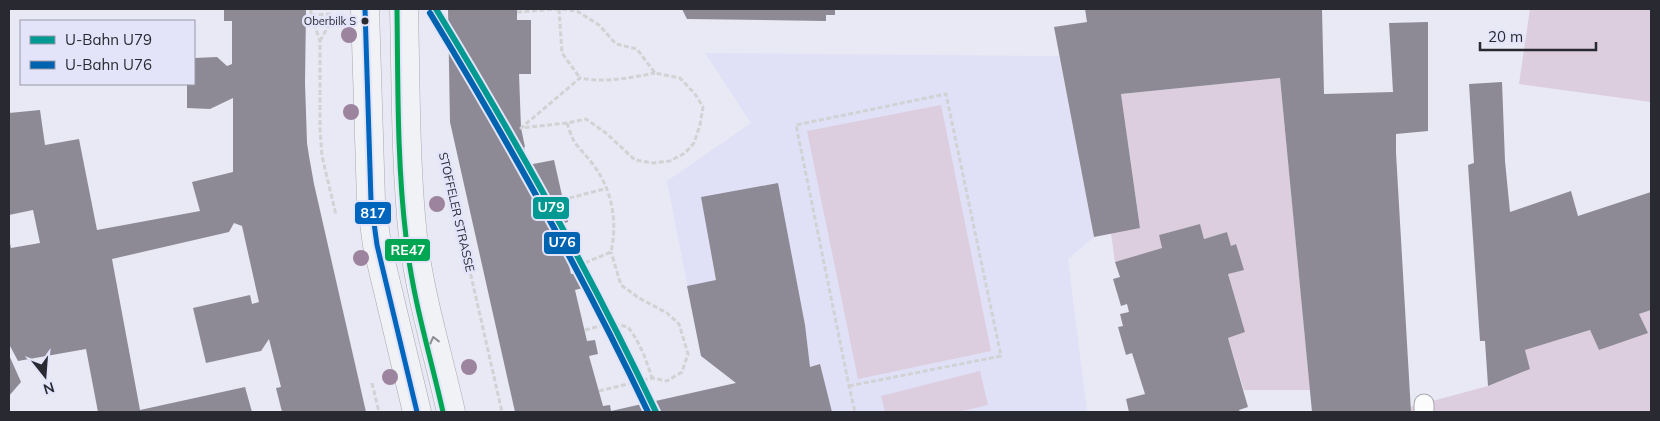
<svg xmlns="http://www.w3.org/2000/svg" width="1660" height="421" font-family="Mulish,sans-serif">
	<style>
		.built { fill: #e0e1f6 }
		.green { fill: #dccddf }
		.building { fill: #8d8a95 }
		.lines { fill: none; stroke-linecap: round; stroke-linejoin: round }
		.lane-casing { stroke: #a8a8b1; stroke-width: 21 }
		.secondary-casing { stroke: #a8a8b1; stroke-width: 29 }
		.path { stroke: #d2d2d5; stroke-width: 3; stroke-dasharray: 5 2.5; stroke-linecap: butt }
		.lane { stroke: #fcfcfd; stroke-width: 19 }
		.secondary { stroke: #f0f2f6; stroke-width: 28 }
		.bus-1-casing { stroke: #e3e4f9; stroke-width: 9 }
		.bus-2-casing { stroke: #e3e4f9; stroke-width: 9 }
		.bus-1 { stroke: #0065bd; stroke-width: 5 }
		.bus-2 { stroke: #00a651; stroke-width: 5 }
		.metro-1-casing { stroke: #e3e4f9; stroke-width: 10 }
		.metro-2-casing { stroke: #e3e4f9; stroke-width: 10 }
		.metro-1 { stroke: #009a93; stroke-width: 6 }
		.metro-2 { stroke: #0063af; stroke-width: 6 }
		.tree { fill: #9c839e }
		.oneway { stroke: #8c8e94 }
		.bus-dot { fill: #292931; stroke: #e3e4f9; stroke-width: 2 }
		.labels { text-anchor: middle; dominant-baseline: central; stroke-width: 5; stroke-linejoin: round; paint-order: stroke }
		.bus-label { font-size: 11px; fill: #292931; stroke: #e3e4f9; text-anchor: end }
		.street-label { font-size: 12px; fill: #292931; stroke: #e3e4f9 }
		.line-badge { stroke: #e3e4f9; stroke-width: 2 }
		.badge-label { font-size: 14px; text-anchor: middle; font-weight: bold; fill: #fff }
	</style>
	<rect width="100%" height="100%" fill="#e8e9f4"/>
	<!-- built -->
	<path class="built" d="M705,53L1059,56L1094,237L1068,259L1087,412H606L736,383L701,356L667,181L751,123Z"/>
	<!-- green -->
	<path class="green" d="M1530,9H1651V102L1519,84Z
		M1280,78L1310,390H1244L1228,338L1245,332L1228,274L1236,244L1231,246L1227,232L1204,239L1200,224L1159,235L1162,248L1115,262L1111,233L1140,227L1121,94Z
		M941,105L991,351L858,379L807,131Z
		M1651,310V412H1411L1410,407L1488,386L1530,369L1525,350L1590,330L1599,350L1647,333L1639,314Z
		M980,371L988,405L958,412H885L881,396Z"/>
	<!-- building -->
	<path class="building" d="M224,9H306L305,83L307,143L309,156L314,184L366,412H282L276,388L281,387L269,339L261,351L206,363L193,308L250,295L252,304L259,302L242,226L234,223L229,232L112,259L140,410L245,387L252,412H98L86,349L18,361L9,344V239L11,248L40,243L33,210L9,215V113L40,110L45,145L79,139L97,230L200,211L192,182L233,172V98L210,109L187,108V84H194V58L217,57L227,66L232,64V21H224Z
		M448,9H517V20H531V74H519L521,128L525,147H524L528,165L554,160L568,222L560,224L571,274L580,273L583,288L575,290L587,341L595,340L598,354L589,356L603,406L610,405L611,411L736,383L701,356L687,286L716,280L701,197L778,183L805,325L810,367L820,364L832,412H515L450,122Z
		M682,9H835V15H826V21L687,19Z
		M1085,9H1322L1324,94L1393,92L1389,23L1428,22V131L1396,134V153L1411,412H1312L1280,78L1121,94L1140,228L1094,237L1054,27L1087,22Z
		M1502,82L1505,161L1510,212L1571,191L1578,216L1651,192V310L1639,314L1648,333L1599,350L1590,330L1525,350L1530,369L1488,386L1485,341H1480L1468,165L1474,163L1469,84Z
		M1200,224L1204,239L1227,232L1231,246L1236,244L1244,270L1228,274L1245,332L1228,338L1248,407L1239,410L1240,412H1129L1126,399L1145,394L1132,353L1126,355L1118,327L1123,326L1120,314L1129,312L1127,304L1121,306L1113,279L1120,277L1115,262L1162,248L1159,235Z
		M9,355L21,382L9,396Z"/>
	<g class="lines">
		<defs>
			<path id="lane" d="M1424,404V412"/>
			<path id="secondary" d="M365,9L371,201L377,245L417,412
				M404,9C406,85 405,161 413,237C420,296 438,354 451,412"/>
		</defs>
		<!-- lane casing -->
		<use href="#lane" class="lane-casing"/>
		<!-- secondary casing -->
		<use href="#secondary" class="secondary-casing"/>
		<!-- path -->
		<path class="path" d="M311,9V15L320,41V130L322,156L336,215
			M559,9L562,53L580,78
			M517,12L559,9L577,11L599,25L616,44L637,49L655,73L680,78L695,94L703,107L700,125L694,143L685,153L670,161L653,163L635,160L606,133L586,119L567,123C569,129 571,136 574,141C579,149 586,155 592,163C612,189 618,220 611,252L570,269
			M311,15L331,14
			M320,41L330,23
			M567,123L521,128L580,78C605,83 629,78 655,73
			M444,157L502,412
			M562,200L608,188
			M585,330L611,323L628,327C640,343 646,359 652,378
			M372,383L379,412
			M849,386L1001,356L946,94L796,125L849,386L855,412
			M599,391L652,378L667,381L682,372L688,354L679,324L667,313L639,298L621,285L611,252"/>
		<!-- lane -->
		<use href="#lane" class="lane"/>
		<!-- secondary -->
		<use href="#secondary" class="secondary"/>
		<defs>
			<path id="bus-1" d="M365,9L371,201L377,245L417,412"/>
			<path id="bus-2" d="M397,9C398,85 397,162 406,237C412,297 430,354 443,412"/>
		</defs>
		<!-- bus-1 casing -->
		<use href="#bus-1" class="bus-1-casing"/>
		<!-- bus-2 casing -->
		<use href="#bus-2" class="bus-2-casing"/>
		<!-- bus-1 -->
		<use href="#bus-1" class="bus-1"/>
		<!-- bus-2 -->
		<use href="#bus-2" class="bus-2"/>
		<defs>
			<path id="metro-1" d="M436,9C516,140 590,273 656,412"/>
			<path id="metro-2" d="M430,13C509,143 583,275 648,412"/>
		</defs>
		<!-- metro-1 casing -->
		<use href="#metro-1" class="metro-1-casing"/>
		<!-- metro-2 casing -->
		<use href="#metro-2" class="metro-2-casing"/>
		<!-- metro-1 -->
		<use href="#metro-1" class="metro-1"/>
		<!-- metro-2 -->
		<use href="#metro-2" class="metro-2"/>
	</g>
	<!-- trees -->
	<g class="tree">
		<circle cx="349" cy="35" r="8"/>
		<circle cx="351" cy="112" r="8"/>
		<circle cx="437" cy="204" r="8"/>
		<circle cx="361" cy="258" r="8"/>
		<circle cx="469" cy="367" r="8"/>
		<circle cx="390" cy="377" r="8"/>
	</g>
	<!-- one-way arrows -->
	<defs><path id="oneway-chevron" d="M-2-3.5L2.5 0L-2 3.5" fill="none" stroke-width="1.6" stroke-linecap="round" stroke-linejoin="round" transform="scale(1.25)"/></defs>
	<use class="oneway" href="#oneway-chevron" transform="translate(434 340) rotate(-104)"/>
	<!-- markers -->
	<circle class="bus-dot" cx="365" cy="21" r="4.5"/>
	<g class="labels">
		<!-- bus labels -->
		<g class="bus-label">
			<text x="356" y="21">Oberbilk S</text>
		</g>
		<!-- street labels -->
		<g class="street-label">
			<text transform="translate(457 212) rotate(77)">STOFFELER STRASSE</text>
		</g>
	</g>
	<g class="line-badge">
		<rect x="532" y="196" width="38" height="24" rx="5" fill="#009a93"/>
		<rect x="354" y="201" width="38" height="24" rx="5" fill="#0065bd"/>
		<rect x="543" y="231" width="38" height="24" rx="5" fill="#0063af"/>
		<rect x="384" y="238" width="47" height="24" rx="5" fill="#00a651"/>
	</g>
	<g class="badge-label">
		<text x="551" y="212">U79</text>
		<text x="373" y="218">817</text>
		<text x="562" y="247">U76</text>
		<text x="408" y="255">RE47</text>
	</g>
	<!-- border -->
	<rect width="1660" height="421" fill="none" stroke="#292931" stroke-width="20"/>
	<!-- legend -->
	<rect x="20" y="20" width="175" height="65" fill="#e3e4f9" stroke="#9999a9"/>
	<rect x="30" y="36" width="25" height="8" fill="#009a93" stroke="#9999a9"/>
	<text x="65" y="45" font-size="15" fill="#292931">U-Bahn U79</text>
	<rect x="30" y="61" width="25" height="8" fill="#0063af" stroke="#9999a9"/>
	<text x="65" y="70" font-size="15" fill="#292931">U-Bahn U76</text>
	<!-- north arrow -->
	<g transform="translate(45 376) rotate(163)" stroke="#e3e4f9" stroke-width="4" paint-order="stroke">
	<path d="M0-4L9 19L0 12L-9 19Z" fill="#292931"/>
	<text y="-8" font-size="14" font-weight="bold" text-anchor="middle" fill="#292931">N</text>
	</g>
	<!-- scale -->
	<path d="M1480 42v8h116v-8" fill="none" stroke="#292931" stroke-width="2.5"/>
	<text x="1488" y="42" font-size="15" fill="#292931" stroke="#e3e4f9" stroke-width="4" paint-order="stroke">20 m</text>
</svg>
